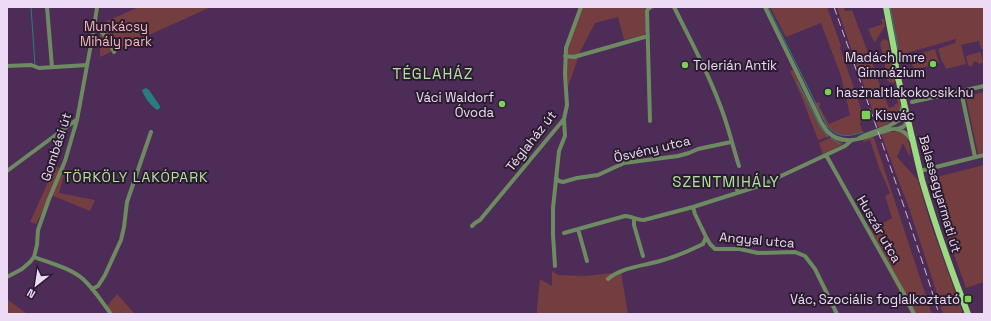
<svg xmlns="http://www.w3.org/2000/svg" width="991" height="321" font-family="'Space Grotesk',sans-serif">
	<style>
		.green { fill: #743d40 }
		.water { fill: #267e80 }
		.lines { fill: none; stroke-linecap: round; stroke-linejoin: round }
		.stream { stroke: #267e80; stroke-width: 1 }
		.street { stroke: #6c8b61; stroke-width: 4 }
		.primary { stroke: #9ada81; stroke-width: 6 }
		.rail { stroke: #ccb6d4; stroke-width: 1; stroke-dasharray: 8 4; stroke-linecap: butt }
		.poi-dot { fill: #7bd156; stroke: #2a1c2f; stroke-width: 1.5 }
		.labels { text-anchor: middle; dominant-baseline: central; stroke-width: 4; stroke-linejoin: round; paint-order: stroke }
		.park-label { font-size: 13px; fill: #f9b6b7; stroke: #2a1c2f }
		.poi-label { font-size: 13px; fill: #eddaf4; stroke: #2a1c2f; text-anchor: end }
		.street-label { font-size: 13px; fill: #eddaf4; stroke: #2a1c2f }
		.neighbourhood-label { font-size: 14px; letter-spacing: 1px; fill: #b2e1a0; stroke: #2a1c2f }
		.quarter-label { font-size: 15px; letter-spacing: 1px; fill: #b2e1a0; stroke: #2a1c2f }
	</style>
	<rect width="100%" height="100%" fill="#4d2c57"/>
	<!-- green -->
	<path class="green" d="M139,7H211L100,57V24Z
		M582,7H646L645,10L646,32L644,35L624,40L618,17L595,23L580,52L568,87L565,57Z
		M770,7H827L841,46L840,48L863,114H862L860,124L863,132C833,142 827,127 814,104L819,102L821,105L819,106L829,124L850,115L841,76L821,23L786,37Z
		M837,7H844L845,11H847L852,10L873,66L876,71L879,70L875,72L881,88L888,86L889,88L882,90L889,108L895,106V104L898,103L894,90L891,88H895L897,89C898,94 900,100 901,105C901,117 890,126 878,127Z
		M889,7H984V49H981L979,41L961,45L966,64L946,69L943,62H942L938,49L955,43L956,39L903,54L904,57L901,58L899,51L897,48Z
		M881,19H884L885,26L875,42H874L868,29L883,24Z
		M885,39L888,41L896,80L894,83C890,83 888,82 886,79L891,77L888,70H885V60L880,45L881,41Z
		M935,49L939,63L914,70L910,57Z
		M980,52L981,53L983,62L982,63L979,64L977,62L974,61L972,66H969L968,65L966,56Z
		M793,70L819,123L823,129L830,136L818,140L801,95L790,71Z
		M969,91L971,95L984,92V152L978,154L966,97L965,94L967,92Z
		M889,132C892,132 896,131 899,132C909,135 911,149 910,157L903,143L897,157L918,180L929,219L963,314H943L932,278L909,208L881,134Z
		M832,137L842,141L843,144L823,154L819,143Z
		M871,137H873L874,138L932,314H911L868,231L892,218L885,196L890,193L879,168L870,140L863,142V141Z
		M984,165V282L966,288L943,224L929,179Z
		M55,167L66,169L59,193L95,200L90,211L51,195L36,224L30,222Z
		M552,271L558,275L585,276L621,272L628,314H537V308L540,279L552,286Z
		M117,294L135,314H115L106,307Z
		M7,299L27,314H7Z"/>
	<!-- water -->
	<path class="water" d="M146,88L149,90L160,106V108L157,110C151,106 144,97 142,90Z"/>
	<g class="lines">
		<!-- stream -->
		<path class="stream" d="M31,7L35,65
			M768,7L827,126C838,138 848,137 863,132
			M890,7L898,48
			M797,82L820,126L828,137
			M831,138L840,144"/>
		<!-- street -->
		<path class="street" d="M47,7L52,67
			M674,7C692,43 712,80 725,119C730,134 734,150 739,166
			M765,7L821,122C823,125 825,129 828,132C842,146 862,139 878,133C884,132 891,128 896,129C903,130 908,135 911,140
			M94,28L101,31L109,41L114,52
			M565,56L574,57L648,36
			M7,66L31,65L39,68L87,65
			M961,91L975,157
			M912,102L984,86
			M650,121L647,11L648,9L651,7
			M897,121L901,112L903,105
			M859,138L865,135L889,126L899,120H903L908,122L903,127L897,129
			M826,155L904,294L914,314
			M7,171L76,120
			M920,171L984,155
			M556,178L559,181L563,182L577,178L598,175L624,163L678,156L689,153L698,149L731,142
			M737,193L738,180
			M634,219V225L643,256
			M472,226L475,223L480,220L564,119L567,105L565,74L566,48L581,7
			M578,229L587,261
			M564,233L625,216C631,216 637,220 644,220L693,207
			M706,237L695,214L693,207L762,185L845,146L852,140
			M34,257C50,263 70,268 83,279C94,289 102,302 111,314
			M555,266L553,235V208L559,151L565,136L564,119
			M7,277L22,269L30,262L34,257L37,245L38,230L49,199L65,161L77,120L94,28L97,7
			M608,279C622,267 643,266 660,261C675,257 689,251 703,244L706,237L710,244L715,249H740L758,253L795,252L805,256L815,269L837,314
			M92,289L98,286L105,275L121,240L124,227L127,202L151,132"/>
		<!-- primary -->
		<path class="primary" d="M886,7L895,54L896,69L922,180C935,225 951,270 968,314"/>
		<!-- rail -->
		<path class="rail" d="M834,7C870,109 907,211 939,314"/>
	</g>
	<!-- markers -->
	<g class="poi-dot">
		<circle cx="933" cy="64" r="4"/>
		<circle cx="685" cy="65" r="4"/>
		<circle cx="828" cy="92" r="4"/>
		<circle cx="502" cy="104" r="4"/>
		<rect x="861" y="110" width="10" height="10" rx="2"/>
		<rect x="964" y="295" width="8" height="8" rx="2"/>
	</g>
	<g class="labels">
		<!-- park labels -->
		<g class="park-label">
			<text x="116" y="26">Munkácsy<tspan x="116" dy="15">Mihály park</tspan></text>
		</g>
		<!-- poi labels -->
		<g class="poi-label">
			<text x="925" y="57">Madách Imre<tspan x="925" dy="15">Gimnázium</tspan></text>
			<text x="693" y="65" text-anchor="start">Tolerián Antik</text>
			<text x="836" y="92" text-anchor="start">hasznaltlakokocsik.hu</text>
			<text x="494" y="97">Váci Waldorf<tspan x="494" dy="15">Óvoda</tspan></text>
			<text x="875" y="115" text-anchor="start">Kisvác</text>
			<text x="960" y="299">Vác, Szociális foglalkoztató</text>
		</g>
		<!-- street labels -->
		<g class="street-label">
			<text transform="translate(531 141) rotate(-52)">Téglaház út</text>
			<text transform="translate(56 147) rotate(-72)">Gombási út</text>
			<text transform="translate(652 149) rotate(-13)">Ösvény utca</text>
			<text transform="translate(940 194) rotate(74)">Balassagyarmati út</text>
			<text transform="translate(879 229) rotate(60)">Huszár utca</text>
			<text transform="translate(757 240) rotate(5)">Angyal utca</text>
		</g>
		<!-- neighbourhood labels -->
		<g class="neighbourhood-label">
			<text x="136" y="177">TÖRKÖLY LAKÓPARK</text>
		</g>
		<!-- quarter labels -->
		<g class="quarter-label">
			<text x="433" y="73">TÉGLAHÁZ</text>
			<text x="726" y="181">SZENTMIHÁLY</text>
		</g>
	</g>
	<!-- border -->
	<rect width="991" height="321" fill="none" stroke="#eddaf4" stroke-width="16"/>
	<!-- north arrow -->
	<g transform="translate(36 285) rotate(210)" stroke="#2a1c2f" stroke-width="3" paint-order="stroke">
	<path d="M0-3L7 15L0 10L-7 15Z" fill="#eddaf4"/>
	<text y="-6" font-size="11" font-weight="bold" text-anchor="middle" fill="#eddaf4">N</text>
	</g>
</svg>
